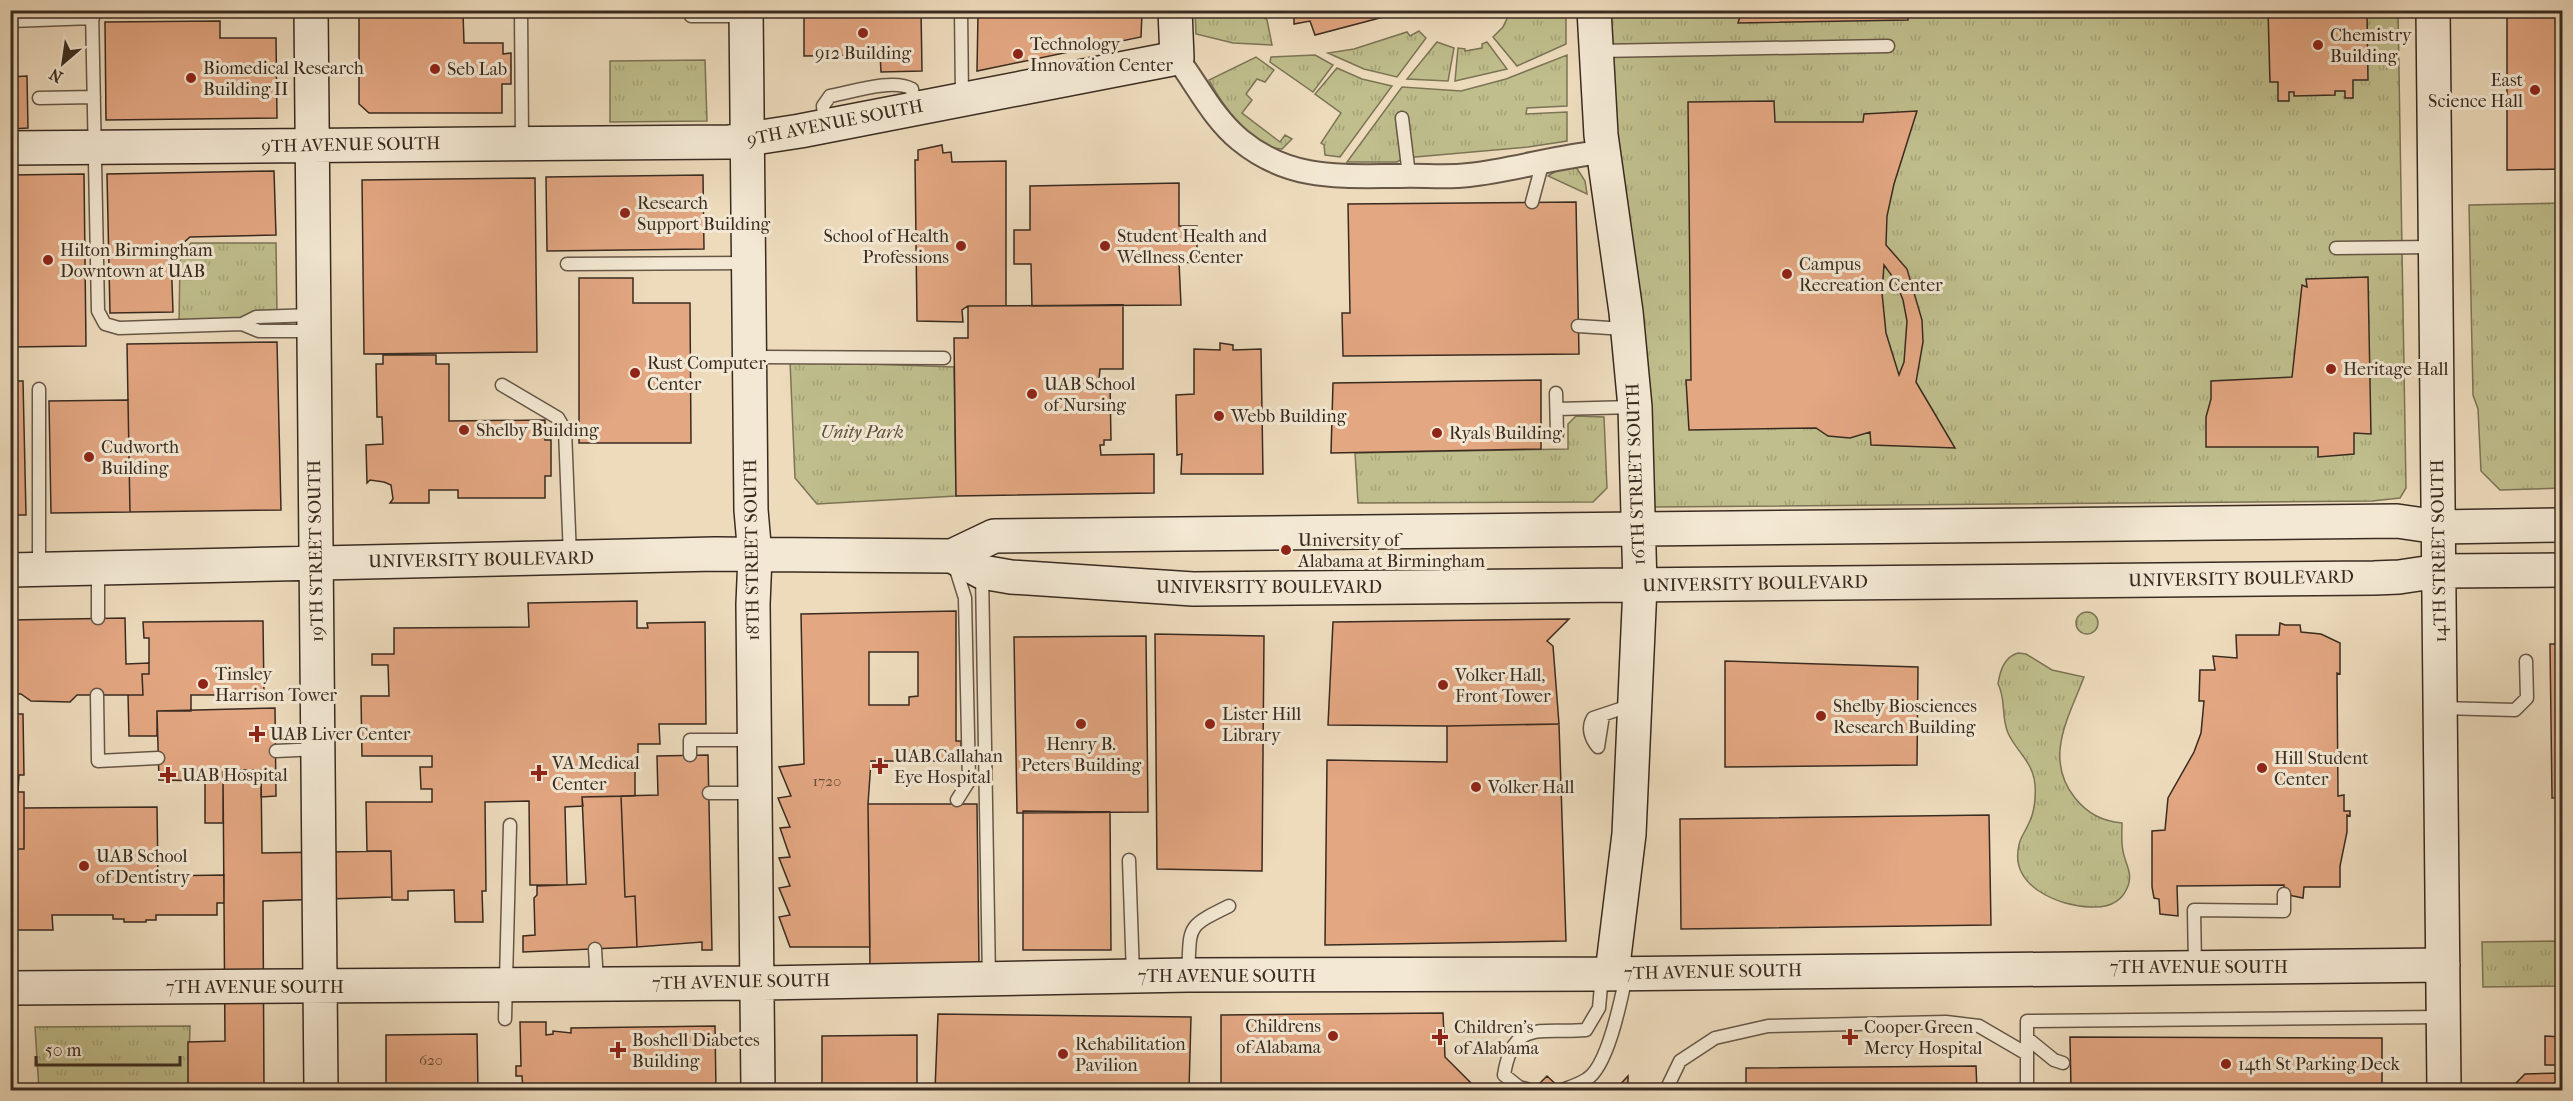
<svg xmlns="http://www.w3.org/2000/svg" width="2573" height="1101" font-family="'IM FELL French Canon',serif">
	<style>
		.grass { fill: url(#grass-tufts); stroke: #7c7456; stroke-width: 1.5 }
		.building { fill: #e3a782; stroke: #3a2b20; stroke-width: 1.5; fill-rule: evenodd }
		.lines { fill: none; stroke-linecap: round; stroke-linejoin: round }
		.lane-casing { stroke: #675747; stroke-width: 15 }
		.street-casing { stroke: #675747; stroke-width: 26 }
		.secondary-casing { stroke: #3a2b20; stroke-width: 36 }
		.lane { stroke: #f3e8d3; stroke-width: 12 }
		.street { stroke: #f3e8d3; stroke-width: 22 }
		.secondary { stroke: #f3e8d3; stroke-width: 33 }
		.poi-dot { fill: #8f2418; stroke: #f3e8d3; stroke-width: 2 }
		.labels { text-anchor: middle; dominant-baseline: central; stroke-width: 6; stroke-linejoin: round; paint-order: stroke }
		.number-label { font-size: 15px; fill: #644a38 }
		.poi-label { font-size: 18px; fill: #3a2b20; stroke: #f3e8d3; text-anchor: start }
		.street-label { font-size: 18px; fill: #3a2b20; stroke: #f3e8d3 }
		.park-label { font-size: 18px; font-style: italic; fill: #5b503b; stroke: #f3e8d3 }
	</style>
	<defs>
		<pattern id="grass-tufts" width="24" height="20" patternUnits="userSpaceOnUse" patternTransform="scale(1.5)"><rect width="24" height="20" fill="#bfbe8c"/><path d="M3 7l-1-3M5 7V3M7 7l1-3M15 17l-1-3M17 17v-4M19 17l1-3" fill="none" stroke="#a5a378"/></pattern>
	</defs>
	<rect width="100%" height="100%" fill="#eddbbc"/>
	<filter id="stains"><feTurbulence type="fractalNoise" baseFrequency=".00333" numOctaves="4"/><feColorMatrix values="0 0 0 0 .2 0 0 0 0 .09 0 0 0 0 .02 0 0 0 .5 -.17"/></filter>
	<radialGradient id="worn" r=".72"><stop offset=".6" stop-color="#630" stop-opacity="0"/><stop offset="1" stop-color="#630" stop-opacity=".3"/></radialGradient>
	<!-- grass -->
	<path class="grass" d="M1511,10L1566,11V44L1517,66L1493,37L1503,27Z
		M1195,11H1257L1267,20L1272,45L1233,43L1196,34Z
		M1608,11H2398L2406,488L2400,498L2372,501L1651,507L1607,68Z
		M1419,31L1426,38L1397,77L1364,69L1328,53L1354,49L1407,32L1410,36Z
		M1437,42L1454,48L1448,81L1407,79Z
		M1487,42L1507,69L1455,81L1458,48L1465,49V51L1482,48V44Z
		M1315,55L1333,65L1313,92L1270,62L1271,57Z
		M1567,55V106L1527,108L1526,114L1567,112V141L1528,147L1404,158L1397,162H1347L1402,87L1461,91L1506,79Z
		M1256,57L1274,70L1265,82L1257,79L1246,94L1252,100L1242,113L1280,142L1285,135L1292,139L1282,149C1253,149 1221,103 1209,80Z
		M705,60L707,121L610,122V61Z
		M1337,68L1362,79L1392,86L1340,157L1325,155L1324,145L1321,143L1341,113L1315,94Z
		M1576,167L1585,181L1587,194L1548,176L1556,171Z
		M2562,203V488L2500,490L2481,471L2478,409L2473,395L2469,205Z
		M191,243H276L277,316L179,326L180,256Z
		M790,361L954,367L956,496L817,504L795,478Z
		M1576,416L1604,417L1607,488L1593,502L1358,503L1355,453L1568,449V424Z
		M2076 623a11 11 0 1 1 22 0a11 11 0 1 1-22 0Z
		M2018,653L2026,654L2052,670L2084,677C2069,717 2043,758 2075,798C2088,814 2102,821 2122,823C2122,832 2121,842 2123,851C2125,863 2133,873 2128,886C2122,902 2108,908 2091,907C2058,906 2009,886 2019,845C2020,838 2025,832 2028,825C2035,812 2036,799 2035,785C2034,763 2016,751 2008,733C2001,717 2006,698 1998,684C2000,671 2004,657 2018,653Z
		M2562,941V986L2483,987L2482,942Z
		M190,1026L188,1090H39L35,1027Z"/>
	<!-- building -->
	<path class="building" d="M384,10L463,13L464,43H503V54L511,53V84H502V113H369L359,104V16H384Z
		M804,10H921L922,71L881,72L880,55L804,56Z
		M974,10H1149V12L1142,13L1141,37L977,71L978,14H974Z
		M1294,10H1410L1315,35L1310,21L1294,24Z
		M1908,10V20L1738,23L1742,10Z
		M2268,10H2367L2368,80H2353V98H2345V91H2335V95L2294,96V92H2289V101H2278V82H2270Z
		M2507,10H2562V169L2507,170Z
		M220,21V38H276L277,118L106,120L105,22Z
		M27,76L28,128L10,129V77Z
		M1774,101L1775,122H1863L1864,114L1917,111L1894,184L1887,216L1886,245L1907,269L1922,320L1923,342L1916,382L1955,448L1871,445L1870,432L1850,438L1828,436L1816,428L1689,430L1686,380H1691L1688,102ZM1884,265L1895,280L1903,300L1907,321L1904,362L1899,375L1886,333L1882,293Z
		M942,145L943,153L951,152L952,162L1006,161V306H968L962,310L963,322L917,321L915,160H918V150Z
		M274,171L276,235L190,237L171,254L173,312L110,313L107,174Z
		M84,174L86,346L11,347V381H23L26,515H10V175Z
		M703,175L704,249L547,251L546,177Z
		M535,178L537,352L364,354L362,180Z
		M1179,183V226H1197V263L1179,262L1181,305L1032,306L1031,264H1014V230H1030V186Z
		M1576,202L1579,354L1343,356L1342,313H1350L1348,204Z
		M2368,277L2371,434L2354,433V454L2318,457V447H2206V417L2211,399V381L2292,377L2302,285L2307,287L2306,279Z
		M579,278H633V303H690L691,443H579Z
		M1123,305V369H1100L1099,379H1104V382L1110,385L1111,440H1104V445H1100L1101,455L1154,454V493L956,496L954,338H968V306Z
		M277,342L281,510L130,512L127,344Z
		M1220,343L1233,345V350L1261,349L1263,474H1181L1182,454L1177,455L1176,395L1194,394V349L1220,350Z
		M383,355H436V364H449V421L545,420V440H551V476H545V498H458V490H429V503H390L393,499L391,485L384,482L370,480L367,483L366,445L383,444L382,417H377L376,364H383Z
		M1541,380V449L1331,453L1333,383Z
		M128,400L130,512L51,513L49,401Z
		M637,601V628H648L647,623L705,622L706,724H659L660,744H638V760H635V796L582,797L583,806L565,807L567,885H530L529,801L485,802L486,891H482L483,922H455L454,890L408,891V900H392L391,851H367L366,802H432V789H421L420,767H432V756H362L361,696H389L388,665H372V654H394V628L529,627L528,603Z
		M956,611V741H961V761H871L868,804L870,947H790L779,917L790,915L779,888L790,886L779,858L790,857L780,828L790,827L778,798L791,796L779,767L804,764L801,614ZM869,652H918V696L909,697V705H869Z
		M125,618L126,664L149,663V674H142L143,695H77L70,702L31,701L21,694H10V620Z
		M1569,619L1547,641L1553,646L1559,724L1447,726L1328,725L1333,622Z
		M263,621L264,695H191V711H157V736H129L128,695H143L142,674H149V638H144L143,622Z
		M2280,623L2285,625H2300L2301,632L2321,634L2340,643V674L2337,673L2338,796L2344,795V811H2350V816L2347,815V832L2340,866V887H2304L2303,898L2283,894L2284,885L2177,886L2178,916L2160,914L2159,899L2154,898L2152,887V831L2165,830L2168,798L2194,752L2201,733L2204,701H2199L2200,670H2215L2213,656L2237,658L2236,635H2279Z
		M1155,634L1264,636L1262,871L1157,869Z
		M1146,636L1148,812L1017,813L1014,637Z
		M2550,644H2562V798H2552Z
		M1725,661L1918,667L1917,765L1725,767Z
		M10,694H15L16,714H23L24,775H19L18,792H24V849H14V857H10Z
		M275,708L276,796L261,797V770H223V823H205V781L159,780L157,711Z
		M1559,724L1566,941L1325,945L1327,760L1447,762V726Z
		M708,755L712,950H702V942L637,947L635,896L625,897L621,796L658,795L657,756Z
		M223,770H261L262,853L391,851L392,897L263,901L264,1090H188V1042L225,1041Z
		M621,796L625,897L635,896L637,947L523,952V936L535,935L534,898L537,895V886L586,884L582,797Z
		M868,804H977L979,966L870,967Z
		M157,807L158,876L224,875V903H217V915H156V920H146V922H124V919H113V915H52L53,930H10V857H14V849H24V808Z
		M1023,811L1110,812L1111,950H1023Z
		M1989,815L1991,925L1681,929L1680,819Z
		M1443,1013L1445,1057L1478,1090H1221V1015Z
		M938,1014L1191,1017L1189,1090H935Z
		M520,1022H546V1035L553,1034V1031L571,1033V1028L715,1026L716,1090H523L522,1076H516V1066H521Z
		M477,1034L478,1090H386V1035Z
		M917,1035V1090H822V1036Z
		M2545,1036L2562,1037V1065H2545Z
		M2070,1037L2382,1038V1090H2071Z
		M1976,1066L1977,1090H1746V1068Z
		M2562,1073V1090H2509L2525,1074Z
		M1547,1076L1562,1090H1533Z
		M1628,1076V1090H1615Z"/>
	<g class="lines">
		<defs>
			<path id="lane" d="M92,10L98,311L105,324L119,328L242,324L259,331H312
				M521,10L522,141
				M961,10L962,97
				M691,16H745
				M10,21L93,18
				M1598,51L1888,46
				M39,98L94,97
				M1402,118L1409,175
				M825,125L823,106L830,96C852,92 893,78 912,89L914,106
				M1532,202L1543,161
				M2336,248L2434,247
				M567,264L748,263
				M242,324L256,317L314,315
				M1578,326L1625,329
				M751,357L944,358
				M502,385L558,418L565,430L570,557
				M1556,393L1557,434
				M1557,409L1634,407
				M954,563L965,598L969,781L957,800
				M39,568V389
				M98,568V618
				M982,573L989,979
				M97,695L98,761L158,758
				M2441,708L2515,710L2527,698L2526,661
				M1598,747C1591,739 1587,728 1593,718L1632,705
				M1598,747L1603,715
				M276,751L318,749
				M690,755V740H754
				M709,793H755
				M1129,860L1133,975
				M595,949L597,982
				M2195,966L2194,910L2284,911V894
				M1188,974C1191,926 1184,928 1229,906
				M505,1019L510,825
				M2027,1038L2054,1060L2063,1063
				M1530,1090L1519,1087L1504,1075C1513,1018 1542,1034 1586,1030L1599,1008L1602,975
				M1562,1090C1570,1087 1580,1084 1587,1079C1608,1066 1621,1000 1626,976
				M1666,1090L1680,1061L1715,1038L1768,1026L1946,1022L1979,1026L2027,1054
				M2027,1090V1021L2442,1017"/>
			<path id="street" d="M1177,58C1198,86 1213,118 1240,140C1290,181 1340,176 1400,176C1423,175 1446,178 1469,175C1514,170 1558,156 1603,152"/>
			<path id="secondary" d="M311,10L321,1090
				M746,10L751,510L755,556L753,604L758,1090
				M1594,10L1601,135L1626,312L1635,407L1640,586L1629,834L1612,973
				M2433,10L2444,1090
				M10,148L729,142L800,131L1177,58L1175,10
				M952,556L982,572L1011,577L1193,589L2374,578L2399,577L2439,571L2562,570
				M10,570L715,554L952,556L994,536L2397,521L2438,527L2562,525
				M10,988L757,983L1188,975L1599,974L2443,965"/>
		</defs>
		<!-- lane casing -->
		<use href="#lane" class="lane-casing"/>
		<!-- street casing -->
		<use href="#street" class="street-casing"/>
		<!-- secondary casing -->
		<use href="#secondary" class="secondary-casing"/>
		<!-- lane -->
		<use href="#lane" class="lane"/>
		<!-- street -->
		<use href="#street" class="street"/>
		<!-- secondary -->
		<use href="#secondary" class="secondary"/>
	</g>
	<!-- markers -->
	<g class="poi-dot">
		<circle cx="863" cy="33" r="6"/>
		<circle cx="2318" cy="45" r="6"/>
		<circle cx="1018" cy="54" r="6"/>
		<circle cx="435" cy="69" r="6"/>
		<circle cx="191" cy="78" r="6"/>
		<circle cx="2535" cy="90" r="6"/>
		<circle cx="625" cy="213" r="6"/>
		<circle cx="961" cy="246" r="6"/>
		<circle cx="1105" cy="246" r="6"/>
		<circle cx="48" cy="260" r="6"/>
		<circle cx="1787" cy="274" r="6"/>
		<circle cx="2331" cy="369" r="6"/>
		<circle cx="635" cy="373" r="6"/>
		<circle cx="1032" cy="394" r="6"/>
		<circle cx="1219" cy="416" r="6"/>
		<circle cx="464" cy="430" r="6"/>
		<circle cx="1437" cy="433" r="6"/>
		<circle cx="89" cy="457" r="6"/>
		<circle cx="1286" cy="550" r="6"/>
		<circle cx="203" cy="684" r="6"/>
		<circle cx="1443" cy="685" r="6"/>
		<circle cx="1821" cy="716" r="6"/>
		<circle cx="1081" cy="724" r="6"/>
		<circle cx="1210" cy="724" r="6"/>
		<path d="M254 725h6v6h6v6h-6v6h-6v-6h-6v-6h6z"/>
		<path d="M877 757h6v6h6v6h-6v6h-6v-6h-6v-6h6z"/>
		<circle cx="2262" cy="768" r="6"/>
		<path d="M536 764h6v6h6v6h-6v6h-6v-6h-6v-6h6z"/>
		<path d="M165 766h6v6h6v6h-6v6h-6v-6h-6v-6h6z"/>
		<circle cx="1476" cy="787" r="6"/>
		<circle cx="84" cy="866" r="6"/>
		<circle cx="1333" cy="1036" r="6"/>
		<path d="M1437 1028h6v6h6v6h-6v6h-6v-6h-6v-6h6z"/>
		<path d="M1847 1028h6v6h6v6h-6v6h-6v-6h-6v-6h6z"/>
		<path d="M615 1041h6v6h6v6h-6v6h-6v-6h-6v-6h6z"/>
		<circle cx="1063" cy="1054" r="6"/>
		<circle cx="2226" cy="1064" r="6"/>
	</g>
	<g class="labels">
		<!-- number labels -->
		<g class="number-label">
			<text x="827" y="781">1720</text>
			<text x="431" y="1060">620</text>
		</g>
		<!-- poi labels -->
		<g class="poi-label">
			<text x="2330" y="35">Chemistry<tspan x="2330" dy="21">Building</tspan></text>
			<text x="1030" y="44">Technology<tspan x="1030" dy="21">Innovation Center</tspan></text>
			<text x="863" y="53" text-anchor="middle">912 Building</text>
			<text x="203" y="68">Biomedical Research<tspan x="203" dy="21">Building II</tspan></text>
			<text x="447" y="69">Seb Lab</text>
			<text x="2523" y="80" text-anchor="end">East<tspan x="2523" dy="21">Science Hall</tspan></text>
			<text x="637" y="203">Research<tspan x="637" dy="21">Support Building</tspan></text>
			<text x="949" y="236" text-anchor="end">School of Health<tspan x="949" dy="21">Professions</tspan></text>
			<text x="1117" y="236">Student Health and<tspan x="1117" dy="21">Wellness Center</tspan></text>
			<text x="60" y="250">Hilton Birmingham<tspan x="60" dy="21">Downtown at UAB</tspan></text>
			<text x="1799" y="264">Campus<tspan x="1799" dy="21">Recreation Center</tspan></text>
			<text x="647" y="363">Rust Computer<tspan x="647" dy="21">Center</tspan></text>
			<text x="2343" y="369">Heritage Hall</text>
			<text x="1044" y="384">UAB School<tspan x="1044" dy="21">of Nursing</tspan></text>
			<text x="1231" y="416">Webb Building</text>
			<text x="476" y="430">Shelby Building</text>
			<text x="1449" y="433">Ryals Building</text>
			<text x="101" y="447">Cudworth<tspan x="101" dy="21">Building</tspan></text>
			<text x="1298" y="540">University of<tspan x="1298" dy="21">Alabama at Birmingham</tspan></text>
			<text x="215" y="674">Tinsley<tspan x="215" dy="21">Harrison Tower</tspan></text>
			<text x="1455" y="675">Volker Hall,<tspan x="1455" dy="21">Front Tower</tspan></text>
			<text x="1833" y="706">Shelby Biosciences<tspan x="1833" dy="21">Research Building</tspan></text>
			<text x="1222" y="714">Lister Hill<tspan x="1222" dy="21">Library</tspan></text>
			<text x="270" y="734">UAB Liver Center</text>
			<text x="1081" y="744" text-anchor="middle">Henry B.<tspan x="1081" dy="21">Peters Building</tspan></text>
			<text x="894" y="756">UAB Callahan<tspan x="894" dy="21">Eye Hospital</tspan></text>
			<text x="2274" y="758">Hill Student<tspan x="2274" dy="21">Center</tspan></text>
			<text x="552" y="763">VA Medical<tspan x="552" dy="21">Center</tspan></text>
			<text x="182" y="775">UAB Hospital</text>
			<text x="1488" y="787">Volker Hall</text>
			<text x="96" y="856">UAB School<tspan x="96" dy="21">of Dentistry</tspan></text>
			<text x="1321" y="1026" text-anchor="end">Childrens<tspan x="1321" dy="21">of Alabama</tspan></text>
			<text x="1454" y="1027">Children's<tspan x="1454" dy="21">of Alabama</tspan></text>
			<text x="1864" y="1027">Cooper Green<tspan x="1864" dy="21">Mercy Hospital</tspan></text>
			<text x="632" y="1040">Boshell Diabetes<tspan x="632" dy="21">Building</tspan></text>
			<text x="1075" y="1044">Rehabilitation<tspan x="1075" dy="21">Pavilion</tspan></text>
			<text x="2238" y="1064">14th St Parking Deck</text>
		</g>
		<!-- street labels -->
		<g class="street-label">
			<text transform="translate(835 123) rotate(-11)">9TH AVENUE SOUTH</text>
			<text transform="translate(351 145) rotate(-1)">9TH AVENUE SOUTH</text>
			<text transform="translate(1636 474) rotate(-92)">16TH STREET SOUTH</text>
			<text transform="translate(752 550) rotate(-91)">18TH STREET SOUTH</text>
			<text transform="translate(316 551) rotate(-91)">19TH STREET SOUTH</text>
			<text transform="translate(2439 551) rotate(-91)">14TH STREET SOUTH</text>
			<text transform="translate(481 560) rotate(-1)">UNIVERSITY BOULEVARD</text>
			<text transform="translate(2241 579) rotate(-1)">UNIVERSITY BOULEVARD</text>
			<text transform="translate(1755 584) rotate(-1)">UNIVERSITY BOULEVARD</text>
			<text x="1269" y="587">UNIVERSITY BOULEVARD</text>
			<text x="2199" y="967">7TH AVENUE SOUTH</text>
			<text transform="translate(1713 972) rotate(-1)">7TH AVENUE SOUTH</text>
			<text x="1227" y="976">7TH AVENUE SOUTH</text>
			<text transform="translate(741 982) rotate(-1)">7TH AVENUE SOUTH</text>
			<text x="255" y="987">7TH AVENUE SOUTH</text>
		</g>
		<!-- park labels -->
		<g class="park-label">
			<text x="862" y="432">Unity Park</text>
		</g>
	</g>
	<!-- margin -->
	<rect width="2573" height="1101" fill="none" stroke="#eddbbc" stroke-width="36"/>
	<rect x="12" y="12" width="2549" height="1077" fill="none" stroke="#3a2b20" stroke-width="3"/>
	<rect x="18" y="18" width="2537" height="1065" fill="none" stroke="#3a2b20" stroke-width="1.5"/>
	<!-- north arrow -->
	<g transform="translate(63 63) rotate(209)" stroke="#f3e8d3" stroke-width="4.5" paint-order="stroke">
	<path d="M0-4.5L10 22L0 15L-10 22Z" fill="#3a2b20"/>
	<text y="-9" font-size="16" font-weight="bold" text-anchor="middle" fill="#3a2b20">N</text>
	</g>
	<!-- scale -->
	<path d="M36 1056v9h144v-9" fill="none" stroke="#3a2b20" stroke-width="3"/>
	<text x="45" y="1056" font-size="18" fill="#3a2b20" stroke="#f3e8d3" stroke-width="4.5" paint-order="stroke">50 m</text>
	<rect width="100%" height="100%" filter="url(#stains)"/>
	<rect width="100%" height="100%" fill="url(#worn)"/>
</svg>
